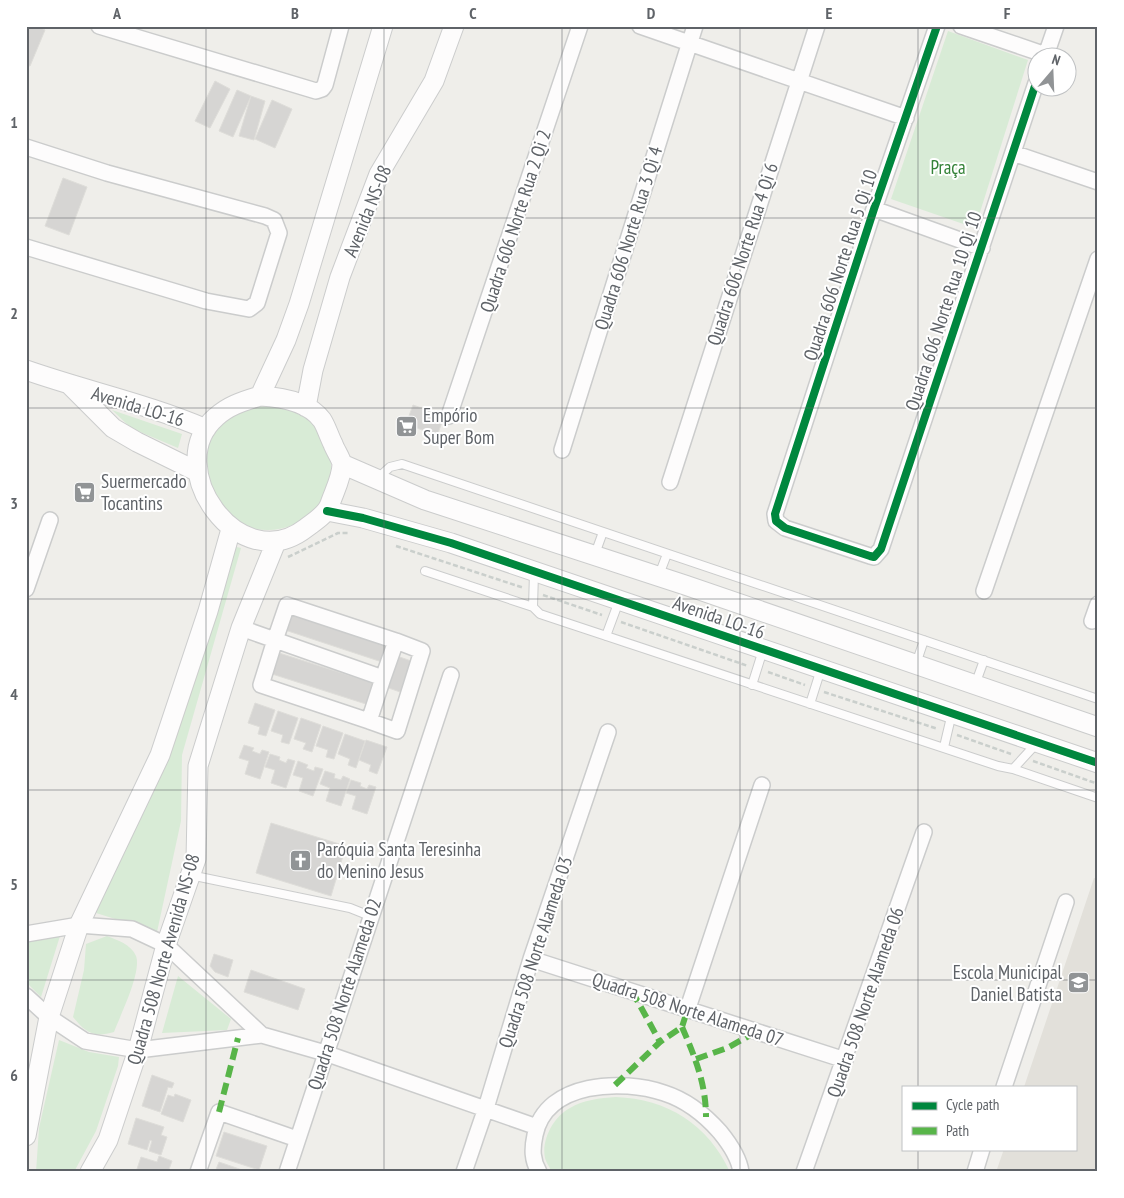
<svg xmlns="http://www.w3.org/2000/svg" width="1124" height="1198" font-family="'PT Sans Narrow',sans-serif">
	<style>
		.education { fill: #e2e0da }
		.green { fill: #d8ebd6 }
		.building { fill: #d6d5d3; stroke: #deddd9 }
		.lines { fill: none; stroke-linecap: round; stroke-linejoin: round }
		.service-casing { stroke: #cbcccc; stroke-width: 10 }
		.minor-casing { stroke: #cbcccc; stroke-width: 18 }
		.tertiary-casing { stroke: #cbcccc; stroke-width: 21 }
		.path { stroke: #cacfcc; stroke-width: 2.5; stroke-dasharray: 5 2.5; stroke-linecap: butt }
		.service { stroke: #fdfcfc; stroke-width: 8 }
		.minor { stroke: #fdfcfc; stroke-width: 15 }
		.tertiary { stroke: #fdfcfc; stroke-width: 19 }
		.quiet { stroke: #58b549; stroke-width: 6; stroke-dasharray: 12 6; stroke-linecap: butt }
		.cycleway-casing { stroke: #fff; stroke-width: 11 }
		.cycleway { stroke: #00873e; stroke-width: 8 }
		.grid { fill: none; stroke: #5f6368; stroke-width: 1; stroke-opacity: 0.55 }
		.labels { text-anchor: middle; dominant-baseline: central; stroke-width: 4; stroke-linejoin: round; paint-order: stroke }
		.park-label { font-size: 19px; fill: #348238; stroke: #fff }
		.street-label { font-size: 19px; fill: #5f6368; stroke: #fff }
		.poi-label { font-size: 19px; fill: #5f6368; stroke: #fff; text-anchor: start }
		.neatline { fill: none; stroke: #5f6368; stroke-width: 2 }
		.grid-label { font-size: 16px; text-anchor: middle; font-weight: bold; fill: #5f6368 }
	</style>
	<rect width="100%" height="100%" fill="#efeeea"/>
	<!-- education -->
	<path class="education" d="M1094,878L1098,879V1172H996L1004,1149H1075V1087H1024Z"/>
	<!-- green -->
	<path class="green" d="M948,31L1028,60L975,228L891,199Z
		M205 467a63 63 0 1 1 126 0a63 63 0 1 1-126 0Z
		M112,410L182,434L178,448L131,428Z
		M232,546L241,548L182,755L181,821L157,932L96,913L111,868L171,751Z
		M60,936L41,997L26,982V940Z
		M107,936C117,940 131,944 136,956C142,972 120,1016 114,1032C94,1038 86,1033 73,1017L84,970L86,944Z
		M178,976L231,1019L227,1030L162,1033Z
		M59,1040L89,1052L119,1057L118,1066L96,1131L74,1172H36L39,1128Z
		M616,1097C667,1099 708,1124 730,1172H552C550,1168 546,1162 545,1158C541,1140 554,1116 570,1108C583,1100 600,1098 616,1097Z"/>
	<!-- building -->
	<path class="building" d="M26,26H37L45,30L30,66L26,65Z
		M215,81L230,89L210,128L195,121Z
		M237,90L251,96L233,137L219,131Z
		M251,96L265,101L254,140L239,136Z
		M272,100L292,109L275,148L255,139Z
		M63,178L87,187L69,235L45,226Z
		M413,405L444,416L436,439L424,435L425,431L406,424Z
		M292,609L392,642L385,663L285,630Z
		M276,652L376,684L369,705L269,673Z
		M394,655L414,662L403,693L383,686Z
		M255,703L275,710L266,736L258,734L260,727L248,723Z
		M278,711L298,718L289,744L281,742L283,735L271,731Z
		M301,718L321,725L312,752L303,749L306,743L294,739Z
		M323,726L343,733L334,759L326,757L328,750L316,746Z
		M345,734L365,741L356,768L348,765L350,759L338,754Z
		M366,740L387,747L377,774L369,771L371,765L359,760Z
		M244,745L254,748L252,751L260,754L262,750L269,752L260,779L245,774L249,761L239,758Z
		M270,754L280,757L279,760L286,763L288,759L295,761L286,788L271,783L275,770L265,767Z
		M298,761L308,765L306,768L314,771L315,767L323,769L313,796L299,791L303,778L293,775Z
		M325,771L335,774L334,778L341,780L343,776L350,779L341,806L326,801L330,788L320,784Z
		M351,780L361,783L360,786L367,789L369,785L376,787L367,814L352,809L356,796L346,793Z
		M271,823L346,846L331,896L256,873Z
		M214,954L233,960L228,977L215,972L210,966Z
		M251,970L305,989L298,1010L244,992Z
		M152,1075L174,1083L172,1088L168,1087L160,1112L142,1106Z
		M175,1094L191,1100L183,1122L161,1114L168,1095L174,1097Z
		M136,1118L164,1127L161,1135L167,1137L161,1155L149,1151L152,1141L150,1140L147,1150L128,1144Z
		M224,1132L267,1146L259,1170L216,1156Z
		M159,1156L172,1161L168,1172H136L141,1157L157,1162Z
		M219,1162L248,1172H215Z"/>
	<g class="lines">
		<defs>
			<path id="service" d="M378,478L390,467L402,464L1098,699
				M595,554L603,532
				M425,571L533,607
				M534,573L533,607L540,614L998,766L1013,769L1036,744
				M659,575L667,554
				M606,636L619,601
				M916,664L924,640
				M752,685L763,650
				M975,685L984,660
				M810,704L821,669
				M944,747L952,713
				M1013,769L1098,798
				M190,875L350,908L370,916"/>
			<path id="minor" d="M99,26L316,91L322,89L325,85L341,26
				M640,26L906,118
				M937,26L874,209L775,514L776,521L785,528L870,556L874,557L881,549L1036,83
				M961,26L1046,55
				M1045,58L1056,26
				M26,147L107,173L265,216L274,220L279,233L257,303L249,309L206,301L26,247
				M1013,153L1098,182
				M874,209L982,248
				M449,416L580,26
				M562,450L695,26
				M670,482L817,26
				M26,589L50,520
				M984,591L1098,259
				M1092,621L1098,604
				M241,628L275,640L287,605L396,641L383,678
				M275,640L383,678L369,721L261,685Z
				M369,721L397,731L422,651L396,641
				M26,934L79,925L132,929L166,945L262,1035
				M531,959L845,1060
				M26,996L49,1017L85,1041L138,1050L262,1035L325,1053L537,1127
				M688,1008L762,785
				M1004,1087L1066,902
				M198,1172L219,1112L297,1139
				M287,1172L451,675
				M464,1172L486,1108L531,959L608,732
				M539,1172C532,1160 532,1149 535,1135C546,1081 623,1079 664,1093C686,1100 705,1115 720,1132C729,1143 739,1157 741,1172
				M804,1172L924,832
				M975,1172L982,1149"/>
			<path id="tertiary" d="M26,370C86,391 148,404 206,429
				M71,386L113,428L137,442L198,472
				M260,396C280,397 308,401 322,420C326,426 329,436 333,444C335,450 341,458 342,464C342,477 334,492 330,504C326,515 315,521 306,528C239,580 160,466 216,417C229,405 244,401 260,396Z
				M260,396L286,340L299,304L383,26
				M306,407L313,370L340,277L379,174L434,81L454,26
				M342,464L425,500L685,585L1098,727
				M327,511L363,518L451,543L1098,763
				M26,1136L49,1017L79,925L160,755L208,611L231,529
				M90,1172L108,1140L138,1050L166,945L196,859L198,766L241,628L276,542"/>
		</defs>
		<!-- service casing -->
		<use href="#service" class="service-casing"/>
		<!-- minor casing -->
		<use href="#minor" class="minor-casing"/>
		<!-- tertiary casing -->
		<use href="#tertiary" class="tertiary-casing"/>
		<!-- path -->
		<path class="path" d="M396,546L524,588
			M288,557L338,533H348
			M543,595L602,615
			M621,622L748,666
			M768,672L805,685
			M824,692L938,729
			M957,735L1011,754
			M1033,761L1098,784"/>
		<!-- service -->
		<use href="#service" class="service"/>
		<!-- minor -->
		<use href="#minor" class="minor"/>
		<!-- tertiary -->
		<use href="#tertiary" class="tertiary"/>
		<!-- quiet -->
		<path class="quiet" d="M632,991L660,1042
			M682,1027C695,1057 706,1084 706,1117
			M696,1059L727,1048L758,1031
			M615,1085L660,1042L682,1027L688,1008
			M219,1112L238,1038"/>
		<defs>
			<path id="cycleway" d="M937,26L874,209L775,514L776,521L785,528L870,556L874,557L881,549L1036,83
				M327,511L363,518L451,543L1098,763"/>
		</defs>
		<!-- cycleway casing -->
		<use href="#cycleway" class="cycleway-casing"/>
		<!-- cycleway -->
		<use href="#cycleway" class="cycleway"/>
	</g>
	<!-- grid -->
	<path class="grid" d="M206,26V1172M384,26V1172M562,26V1172M740,26V1172M918,26V1087M26,218H1098M26,408H1098M26,599H1098M26,790H1098M26,980H1098M918,1149V1172"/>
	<!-- icons -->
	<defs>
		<symbol id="supermarket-square" viewBox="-11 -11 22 22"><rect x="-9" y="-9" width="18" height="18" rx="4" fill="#919496" stroke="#fff"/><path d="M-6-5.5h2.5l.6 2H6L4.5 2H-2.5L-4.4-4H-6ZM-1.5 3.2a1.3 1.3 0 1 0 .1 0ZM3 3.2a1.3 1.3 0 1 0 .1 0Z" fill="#fff"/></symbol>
		<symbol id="church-square" viewBox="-11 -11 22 22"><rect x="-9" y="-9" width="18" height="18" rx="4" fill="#919496" stroke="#fff"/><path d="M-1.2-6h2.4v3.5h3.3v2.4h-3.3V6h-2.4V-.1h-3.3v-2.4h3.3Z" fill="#fff"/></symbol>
		<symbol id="school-square" viewBox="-11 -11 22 22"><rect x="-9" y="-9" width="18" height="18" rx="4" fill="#919496" stroke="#fff"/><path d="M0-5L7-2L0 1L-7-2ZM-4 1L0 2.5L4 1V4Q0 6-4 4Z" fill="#fff"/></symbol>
	</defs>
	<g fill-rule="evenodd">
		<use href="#supermarket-square" x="394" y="414" width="25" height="25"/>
		<use href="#supermarket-square" x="72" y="480" width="25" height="25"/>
		<use href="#church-square" x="288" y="848" width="25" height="25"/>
		<use href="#school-square" x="1066" y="970" width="25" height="25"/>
	</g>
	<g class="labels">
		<!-- park labels -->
		<g class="park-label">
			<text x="948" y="167">Praça</text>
		</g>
		<!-- street labels -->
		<g class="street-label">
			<text transform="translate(367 211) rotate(-68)">Avenida NS-08</text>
			<text transform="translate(515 221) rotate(-72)">Quadra 606 Norte Rua 2 Qi 2</text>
			<text transform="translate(628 238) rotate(-73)">Quadra 606 Norte Rua 3 Qi 4</text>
			<text transform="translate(742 254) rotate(-72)">Quadra 606 Norte Rua 4 Qi 6</text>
			<text transform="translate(840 265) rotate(-72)">Quadra 606 Norte Rua 5 Qi 10</text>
			<text transform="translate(943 311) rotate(-72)">Quadra 606 Norte Rua 10 Qi 10</text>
			<text transform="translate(138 406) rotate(17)">Avenida LO-16</text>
			<text transform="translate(719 617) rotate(19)">Avenida LO-16</text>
			<text transform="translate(535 952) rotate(-72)">Quadra 508 Norte Alameda 03</text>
			<text transform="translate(163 959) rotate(-74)">Quadra 508 Norte Avenida NS-08</text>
			<text transform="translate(344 994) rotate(-72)">Quadra 508 Norte Alameda 02</text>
			<text transform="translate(865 1002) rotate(-71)">Quadra 508 Norte Alameda 06</text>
			<text transform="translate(688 1009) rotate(18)">Quadra 508 Norte Alameda 07</text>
		</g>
		<!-- poi labels -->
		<g class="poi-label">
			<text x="423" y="415">Empório<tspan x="423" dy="22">Super Bom</tspan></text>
			<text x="101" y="481">Suermercado<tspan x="101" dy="22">Tocantins</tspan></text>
			<text x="317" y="849">Paróquia Santa Teresinha<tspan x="317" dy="22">do Menino Jesus</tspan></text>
			<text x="1062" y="972" text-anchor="end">Escola Municipal<tspan x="1062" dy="22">Daniel Batista</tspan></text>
		</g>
	</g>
	<!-- border -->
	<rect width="1124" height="1198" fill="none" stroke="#ffffff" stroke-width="55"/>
	<!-- legend -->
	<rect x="902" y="1086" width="175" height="65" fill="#ffffff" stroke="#bfc1c3"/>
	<rect x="912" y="1102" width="25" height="8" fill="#00873e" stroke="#bfc1c3"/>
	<text x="946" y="1110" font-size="15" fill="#5f6368">Cycle path</text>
	<rect x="912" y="1127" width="25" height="8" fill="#58b549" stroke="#bfc1c3"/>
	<text x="946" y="1136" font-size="15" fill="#5f6368">Path</text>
	<!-- north arrow -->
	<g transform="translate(1052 72) rotate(19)"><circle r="24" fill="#ffffff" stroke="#bfc1c3"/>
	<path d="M0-4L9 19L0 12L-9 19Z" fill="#919496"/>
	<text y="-8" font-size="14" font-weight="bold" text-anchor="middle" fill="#5f6368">N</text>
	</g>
	<rect x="28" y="28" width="1068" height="1142" class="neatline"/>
	<g class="grid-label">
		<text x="117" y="19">A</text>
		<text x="295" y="19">B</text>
		<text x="473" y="19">C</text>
		<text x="651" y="19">D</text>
		<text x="829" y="19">E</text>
		<text x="1007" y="19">F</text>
		<text x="14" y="128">1</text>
		<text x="14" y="319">2</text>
		<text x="14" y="509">3</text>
		<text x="14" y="700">4</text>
		<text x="14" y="890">5</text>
		<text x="14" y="1081">6</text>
	</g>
</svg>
